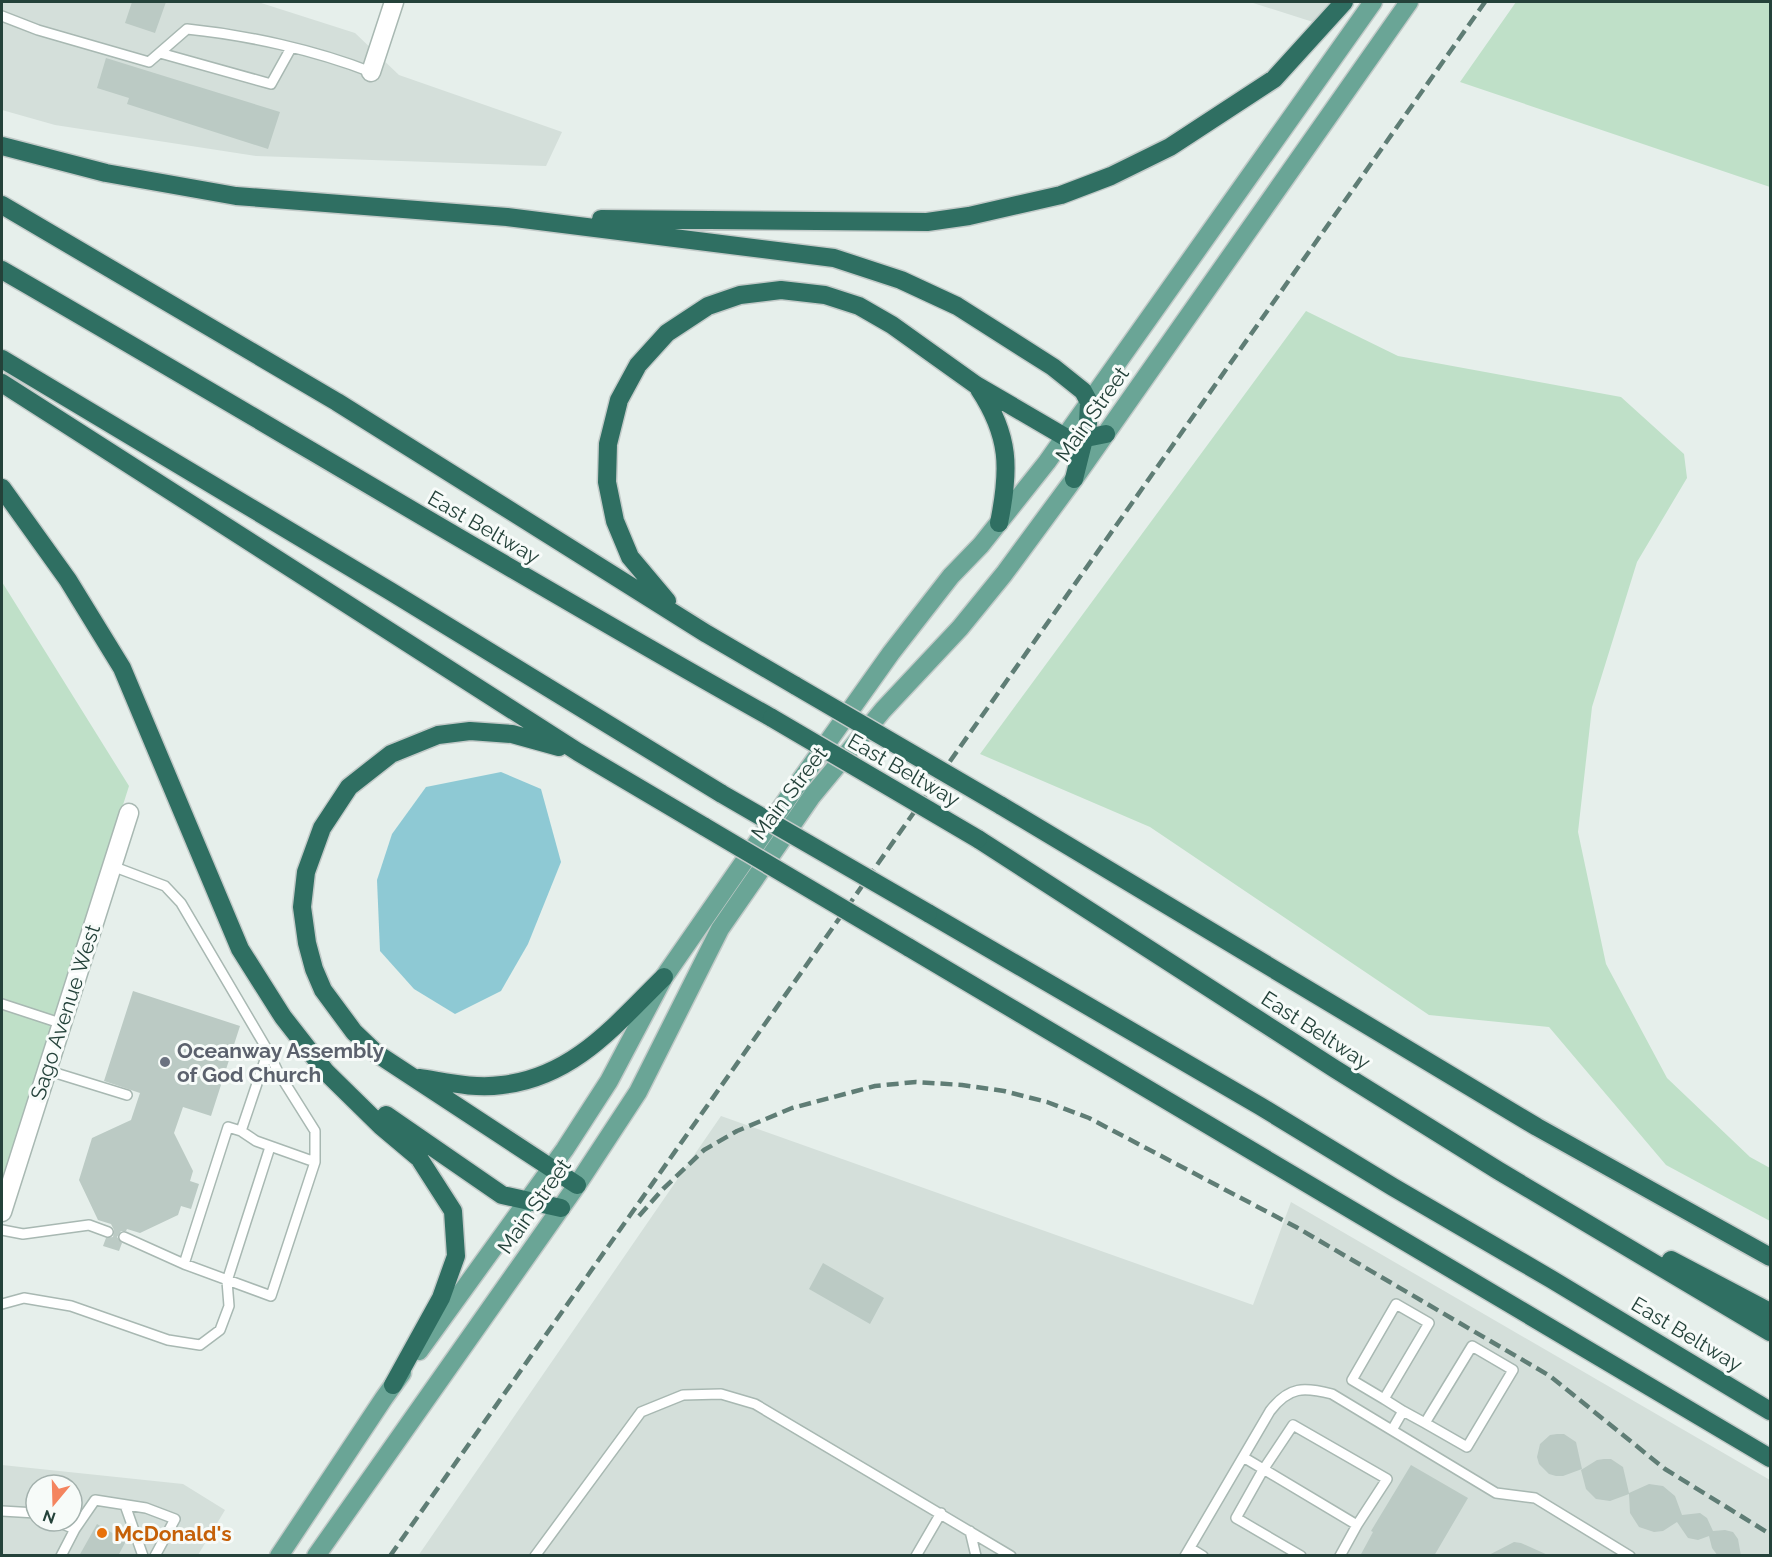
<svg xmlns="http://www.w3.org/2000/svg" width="1772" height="1557" font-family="Raleway,sans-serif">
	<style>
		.built { fill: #d4dfda; fill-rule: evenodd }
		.green { fill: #bfe0c8 }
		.water { fill: #8ec9d4 }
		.building { fill: #bbcac4 }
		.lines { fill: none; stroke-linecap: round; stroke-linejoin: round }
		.lane-casing { stroke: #a8b8b2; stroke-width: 12 }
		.street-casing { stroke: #a8b8b2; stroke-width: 21 }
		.primary-casing { stroke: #c2cac8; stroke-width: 21 }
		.highway-casing { stroke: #c2cac8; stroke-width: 21 }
		.lane { stroke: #fff; stroke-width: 9 }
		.street { stroke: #fff; stroke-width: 18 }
		.primary { stroke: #6aa596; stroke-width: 18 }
		.highway { stroke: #2f6f62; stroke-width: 18 }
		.rail { stroke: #5f7d75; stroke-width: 4.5; stroke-dasharray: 12 6; stroke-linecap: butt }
		.highway-bridge-casing { stroke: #c2cac8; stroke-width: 21; stroke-linecap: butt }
		.highway-bridge { stroke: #2f6f62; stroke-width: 18 }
		.worship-dot { fill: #6b7280; stroke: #f7fbf9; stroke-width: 2 }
		.food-dot { fill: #e8710a; stroke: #f7fbf9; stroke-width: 2 }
		.labels { text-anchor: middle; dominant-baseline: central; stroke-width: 6; stroke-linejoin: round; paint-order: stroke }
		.street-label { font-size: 21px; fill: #24423a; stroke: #f7fbf9 }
		.worship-label { font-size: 21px; font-weight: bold; fill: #5b616d; stroke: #f7fbf9; text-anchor: start }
		.food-label { font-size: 21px; font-weight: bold; fill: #c56008; stroke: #f7fbf9; text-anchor: start }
	</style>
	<rect width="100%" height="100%" fill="#e6efeb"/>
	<!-- built -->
	<path class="built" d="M2,2H258L355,33L399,75L562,132L546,166L256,156L55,125L2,110Z
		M1250,2H1332L1313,22Z
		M721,1116L1253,1305L1291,1202L1770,1480V1555L418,1556Z
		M2,1465L183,1484L225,1510L198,1555L2,1556ZM36,1485H72V1521H36Z"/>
	<!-- green -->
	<path class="green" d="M1516,2H1770V187L1460,82Z
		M1306,311L1398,356L1621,397L1684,454L1687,478L1637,562L1592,707L1578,832L1606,964L1667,1078L1750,1157L1770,1168V1221L1666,1165L1549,1027L1429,1015L1150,827L980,754Z
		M2,582L129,786L2,1187Z"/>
	<!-- water -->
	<path class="water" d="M501,772L541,789L561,862L528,944L501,991L455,1014L414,989L380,951L377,880L392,834L426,787Z"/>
	<!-- building -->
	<path class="building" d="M132,2H166L155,33L125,23Z
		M106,58L280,112L268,149L127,104L129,98L97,88Z
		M133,991L240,1026L211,1116L183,1107L174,1133L193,1171L190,1181L199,1184L191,1209L181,1206L178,1215L140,1233L127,1229L126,1231H121L117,1237L122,1243L119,1251L103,1246L106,1238L113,1237L114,1230L111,1224L98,1220L79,1180L92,1138L131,1120L140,1093L104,1081Z
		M823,1263L884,1298L870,1324L809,1289Z
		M1557,1434H1564L1576,1442L1582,1469L1563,1476H1556L1549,1474L1539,1464L1537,1457L1540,1444L1550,1435Z
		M1604,1459H1611L1623,1467L1629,1493L1649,1484L1663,1486L1675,1496L1682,1515L1700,1513L1707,1518L1713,1531L1725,1530L1733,1532L1738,1539L1741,1556H1718L1712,1548L1709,1536L1698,1540L1688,1538L1677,1522L1663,1531L1654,1532L1639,1527L1630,1513L1629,1494L1610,1501L1596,1499L1586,1489L1581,1470L1597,1460Z
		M1411,1465L1468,1498L1434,1556H1360L1373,1532L1371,1531Z
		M97,1524L126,1541L118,1556H79Z
		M1514,1542L1521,1543L1550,1556H1487Z"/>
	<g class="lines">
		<defs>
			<path id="lane" d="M2,16L38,30L149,62L187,29C247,35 315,50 371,72
				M160,53L271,84L291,48
				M112,866L165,886L181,903L268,1051L241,1131L228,1127L184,1264
				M2,1004L60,1023
				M46,1070L127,1095
				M241,1131L256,1141L315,1162
				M2,1230L23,1234L89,1225L108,1232
				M124,1237L184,1264L271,1296L315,1162V1131L278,1072L268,1051
				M2,1304L24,1298L71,1306L168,1340L200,1345L220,1330L229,1306L227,1281L270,1147
				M1396,1304L1429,1323L1384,1399L1352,1380Z
				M1472,1346L1513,1370L1467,1447L1425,1423Z
				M1384,1399L1403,1411L1392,1430
				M1403,1411L1425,1423
				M1243,1457L1357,1525L1340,1556
				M125,1505L143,1556
				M2,1511L36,1513
				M55,1521L75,1529
				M970,1531L976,1556
				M1190,1548L1203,1556
				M61,1556L75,1529L95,1500L146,1508L175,1519L155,1556
				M535,1556L641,1412L683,1395L721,1394L755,1404L1011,1556
				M916,1556L941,1513
				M1185,1556L1270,1411C1289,1386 1304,1387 1332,1394L1496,1493L1535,1498L1630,1556
				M1301,1556L1236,1518L1263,1470L1293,1425L1387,1479L1357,1525"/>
			<path id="street" d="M371,72L394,2
				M2,1212L129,813"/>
			<path id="primary" d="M419,1351L565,1149L609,1081L664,977L795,788L891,653L951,576L981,545L1047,462L1373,2
				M279,1556L384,1398L402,1373
				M316,1556L577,1185L638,1092L720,929L812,796L883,710L960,628L1004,574L1074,479L1409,2"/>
			<path id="highway" d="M2,146L106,173L236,196L507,217L834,258L901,280L957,306L1053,367L1083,391L1089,402L1088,423L1074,479
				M2,205L337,402L707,634L796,686
				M601,219L927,222L969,216L1061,195L1111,176L1170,147L1274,79L1344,2
				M2,270C259,418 513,573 772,718
				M2,359L390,591L722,794
				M2,383L578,752L705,827
				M979,389C1010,436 1010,469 999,523
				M2,488L68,580L122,668L240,949L283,1017L326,1072L381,1126L419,1158L453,1211L456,1256L441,1298L393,1385
				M667,601L630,557L615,521L607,482L608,444L619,400L638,365L667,333L708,306L740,295L781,290L825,295L859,306L892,325L976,385L1065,437L1086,438L1106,434
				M559,747L512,734L470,731L438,735L391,754L349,787L322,828L306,872L302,907L307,943L314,969L323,990L354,1032L376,1053L577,1185
				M1000,805L1537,1127L1770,1257
				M978,839L1335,1069L1499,1171L1770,1332
				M928,913L1260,1106L1393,1187L1551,1279L1770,1411
				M908,947L1770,1458
				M419,1078C446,1082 474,1089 502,1085C574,1077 616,1024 664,977
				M386,1115L502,1195L561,1208
				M1671,1260L1770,1312"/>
		</defs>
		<!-- lane casing -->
		<use href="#lane" class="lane-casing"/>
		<!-- street casing -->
		<use href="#street" class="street-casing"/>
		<!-- primary casing -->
		<use href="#primary" class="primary-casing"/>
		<!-- highway casing -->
		<use href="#highway" class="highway-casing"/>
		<!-- lane -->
		<use href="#lane" class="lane"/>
		<!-- street -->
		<use href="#street" class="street"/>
		<!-- primary -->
		<use href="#primary" class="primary"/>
		<!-- highway -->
		<use href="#highway" class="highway"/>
		<!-- rail -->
		<path class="rail" d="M639,1216L663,1189L704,1150L737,1131L792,1108L875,1086L916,1082L962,1085L1004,1091L1047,1102L1089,1118L1296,1227L1550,1376L1665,1469L1770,1534
			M390,1556L1485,2"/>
		<defs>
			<path id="highway-bridge" d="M796,686L1000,805
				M772,718L978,839
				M722,794L928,913
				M705,827L908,947"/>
		</defs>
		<!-- highway-bridge casing -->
		<use href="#highway-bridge" class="highway-bridge-casing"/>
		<!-- highway-bridge -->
		<use href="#highway-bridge" class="highway-bridge"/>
	</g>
	<!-- markers -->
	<circle class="worship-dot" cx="165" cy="1062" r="6"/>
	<circle class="food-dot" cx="102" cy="1533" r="6"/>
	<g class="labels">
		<!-- street labels -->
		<g class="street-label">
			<text transform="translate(1092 414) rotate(-55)">Main Street</text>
			<text transform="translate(484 527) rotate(30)">East Beltway</text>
			<text transform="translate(904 770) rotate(30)">East Beltway</text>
			<text transform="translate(789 793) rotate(-53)">Main Street</text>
			<text transform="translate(65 1012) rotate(-72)">Sago Avenue West</text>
			<text transform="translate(1316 1030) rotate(33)">East Beltway</text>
			<text transform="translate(534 1206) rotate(-55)">Main Street</text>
			<text transform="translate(1687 1334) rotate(31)">East Beltway</text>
		</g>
		<!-- worship labels -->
		<g class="worship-label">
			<text x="177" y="1050">Oceanway Assembly<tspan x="177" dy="24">of God Church</tspan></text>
		</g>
		<!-- food labels -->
		<g class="food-label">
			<text x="114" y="1533">McDonald's</text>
		</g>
	</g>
	<!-- border -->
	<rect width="1772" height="1557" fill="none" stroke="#24423a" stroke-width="6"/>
	<!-- north arrow -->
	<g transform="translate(54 1503) rotate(199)"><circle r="28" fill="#f7fbf9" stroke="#a3b1ad" stroke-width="1.5"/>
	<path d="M0-4.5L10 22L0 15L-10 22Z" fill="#f4845f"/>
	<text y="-9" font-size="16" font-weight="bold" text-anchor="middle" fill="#24423a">N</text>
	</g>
</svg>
